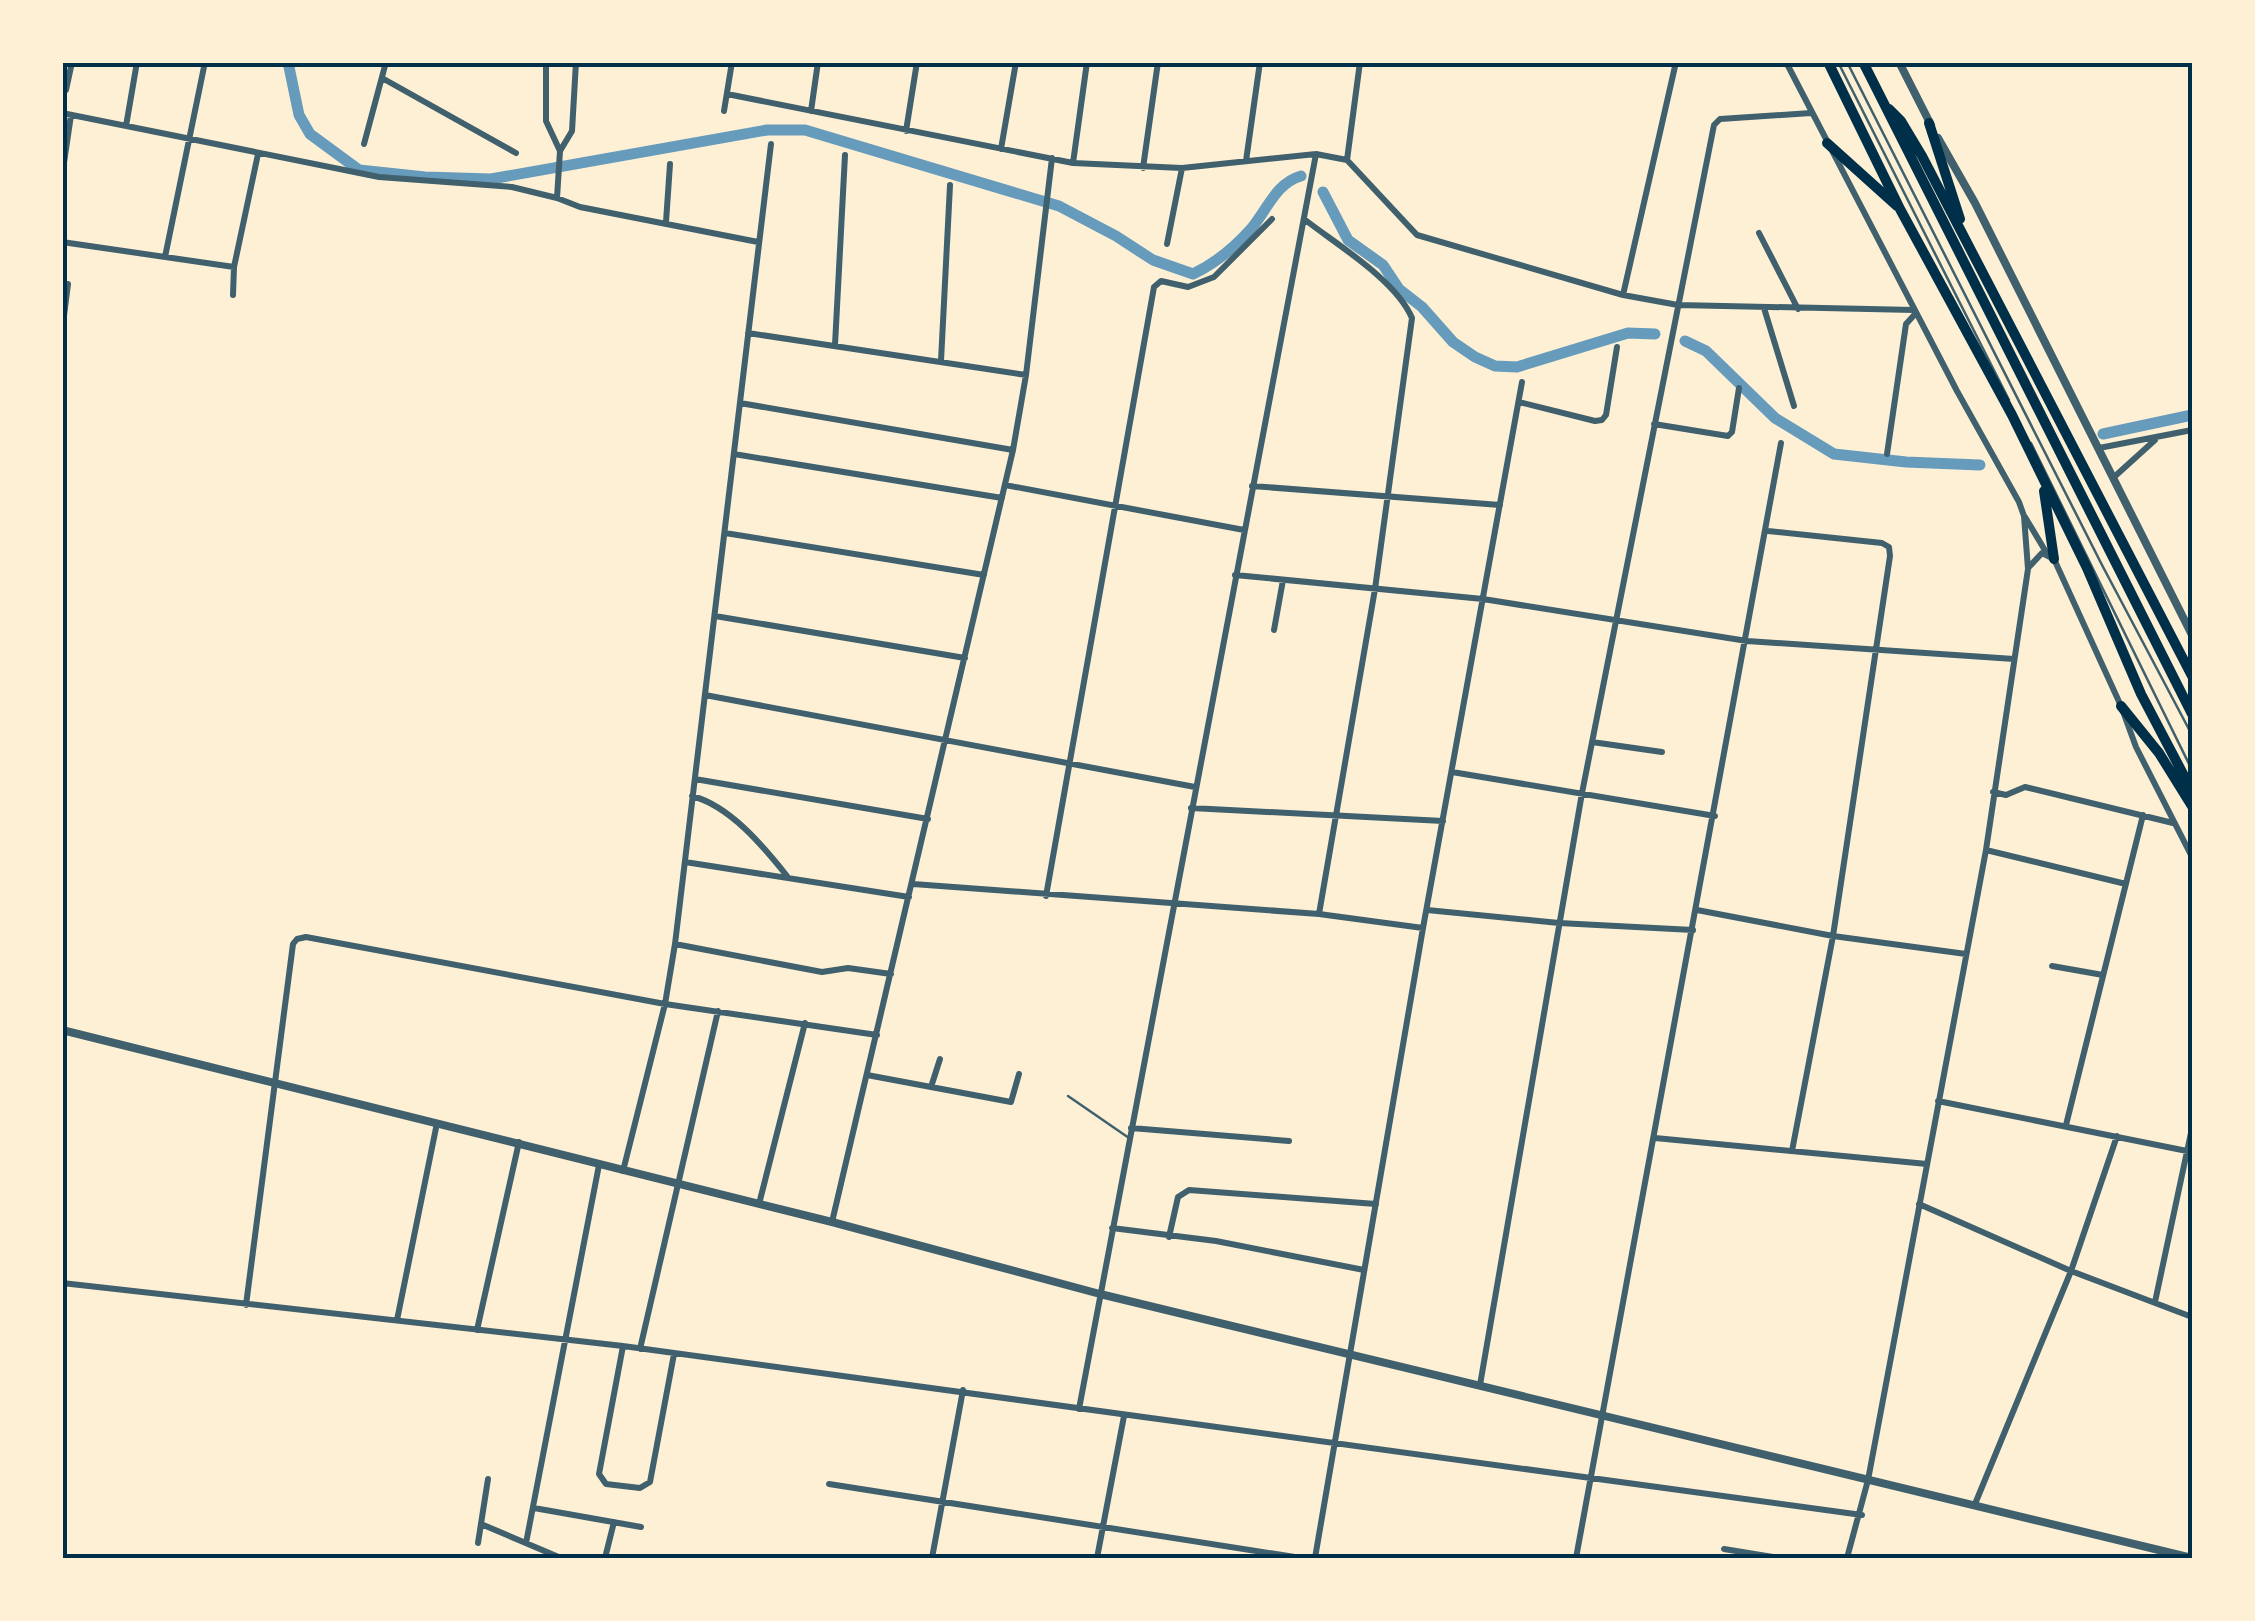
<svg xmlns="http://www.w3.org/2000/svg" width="2255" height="1621" font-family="Overpass,sans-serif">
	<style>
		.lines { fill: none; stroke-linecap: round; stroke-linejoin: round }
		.canal { stroke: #669bbc; stroke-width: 11 }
		.service { stroke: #3f606c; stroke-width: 2.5 }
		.minor { stroke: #3f606c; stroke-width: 6 }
		.tertiary { stroke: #3f606c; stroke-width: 8 }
		.trunk { stroke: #003049; stroke-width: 10 }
		.neatline { fill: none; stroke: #003049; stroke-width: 4 }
	</style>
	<rect width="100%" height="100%" fill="#fdf0d5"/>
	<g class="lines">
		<!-- canal -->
		<path class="canal" d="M288,62L299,115L310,134L359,170L425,177L491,179L767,130H805L1059,206L1116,236L1153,260L1193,274C1214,264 1235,247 1251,229C1267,210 1276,183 1301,176
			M1323,192L1348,240L1383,265L1399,289L1422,307L1453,342L1475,357L1495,366L1517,367L1628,333L1655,334
			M1685,341L1706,351L1775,418L1834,454L1906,462L1980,465
			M2103,434L2192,415"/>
		<!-- service -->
		<path class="service" d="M1838,62L2009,400
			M1847,62L2102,565L2192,735
			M2031,443L2192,770
			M1068,1096L1129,1138"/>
		<!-- minor -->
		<path class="minor" d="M546,62V121L560,151
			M576,62L572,131L560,151L557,198L580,207L758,242
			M1786,62L1957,391L2019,502L2024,516L2028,569L1986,850L1868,1480L1847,1558
			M382,78L516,153
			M62,90H66L72,62
			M727,94L1073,163L1182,168L1316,154L1347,160
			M724,111L732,62
			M811,111L818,62
			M62,113L379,177L512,187L557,198
			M126,126L137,62
			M906,131L917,62
			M364,144L386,62
			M1001,149L1016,62
			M1347,160L1417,235L1623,295L1678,305L1914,310
			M1347,160L1360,62
			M1246,161L1260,62
			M1073,163L1087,62
			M1143,168L1158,62
			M62,176L71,115
			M1304,219C1336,244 1396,280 1412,318L1375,589L1319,914
			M666,222L670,164
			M1759,233L1798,309
			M62,242L234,267
			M1167,244L1182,168
			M165,257L205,62
			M233,295L234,267L258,154
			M1623,295L1676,62
			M1764,308L1794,406
			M62,331L68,284
			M748,333L1026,375
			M835,345L845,155
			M941,361L950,185
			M1519,402L1595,421L1602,420L1606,415L1617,347
			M740,403L1013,450
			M1654,424L1728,436L1732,432L1739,388
			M2099,448L2192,430
			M734,454L1002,498
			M1887,454L1906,324L1916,313
			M2113,478L2155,440
			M1005,485L1244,530
			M1252,486L1500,505
			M2025,517L2046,552
			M1768,531L1882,543L1889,547L1890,556L1833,936L1792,1151
			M725,533L984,575
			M2029,567L2042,553L2054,559L2121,706L2136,747L2192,857
			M1235,575L1483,599L1747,641L2014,659
			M715,616L965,658
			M1274,630L1283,580
			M705,695L1195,787
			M1592,742L1662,752
			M1452,772L1715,816
			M695,779L928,819
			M1993,792L2006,795L2025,787L2173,823
			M692,796C730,806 763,846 787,876
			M1191,808L1443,821
			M1986,850L2126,884
			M685,862L909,897
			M913,884L1319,914L1423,928
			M1046,896L1154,287L1161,281L1188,287L1214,277L1272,219
			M1427,910L1559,923L1693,930
			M1697,910L1833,936L1966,954
			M675,944L822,972L848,968L891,974
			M2052,966L2103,975
			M867,1075L1011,1102L1019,1074
			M931,1087L940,1059
			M1938,1101L2192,1152
			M2066,1125L2143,815
			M1131,1128L1289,1141
			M1655,1138L1927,1164
			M623,1171L665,1004L675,944L771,144
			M759,1204L805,1023
			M1919,1204L2071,1271L2192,1317
			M832,1222L1013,450L1026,375L1052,158
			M1112,1228L1216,1241L1364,1270
			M1169,1237L1178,1197L1189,1190L1376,1204
			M62,1283L623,1346L1862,1515
			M2155,1302L2192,1128
			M246,1305L293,944L297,939L306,937L665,1004L877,1035
			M397,1320L437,1123
			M477,1330L519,1142
			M623,1346L599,1474L606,1484L640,1488L650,1482L674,1354
			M640,1349L718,1011
			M1480,1385L1582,793L1714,125L1720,119L1811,113
			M1079,1409L1316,154
			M829,1484L1301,1558
			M1975,1504L2071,1271L2117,1136
			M534,1508L641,1527
			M481,1524L561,1558
			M478,1543L488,1479
			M526,1543L599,1165
			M1724,1549L1779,1558
			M62,1556L68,1558
			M605,1558L614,1522
			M932,1558L963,1390
			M1097,1558L1124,1416
			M1315,1558L1423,928L1522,382
			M1576,1558L1781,443"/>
		<!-- tertiary -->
		<path class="tertiary" d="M1899,62L1931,125
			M1938,138L1975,203L2192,635
			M62,1030L832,1222L1100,1294L2192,1558"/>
		<!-- trunk -->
		<path class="trunk" d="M1828,62L1900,209L2012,415L2087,568L2141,694L2192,791
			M1863,62L2192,714
			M1889,109L1901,121L1922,156L2192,676
			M1929,123L1960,219
			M1827,143L1897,206
			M2044,491L2054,559
			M2121,706L2159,753L2192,806"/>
	</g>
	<!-- border -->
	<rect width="2255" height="1621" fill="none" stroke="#fdf0d5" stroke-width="130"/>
	<rect x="65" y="65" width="2125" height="1491" class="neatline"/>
</svg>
